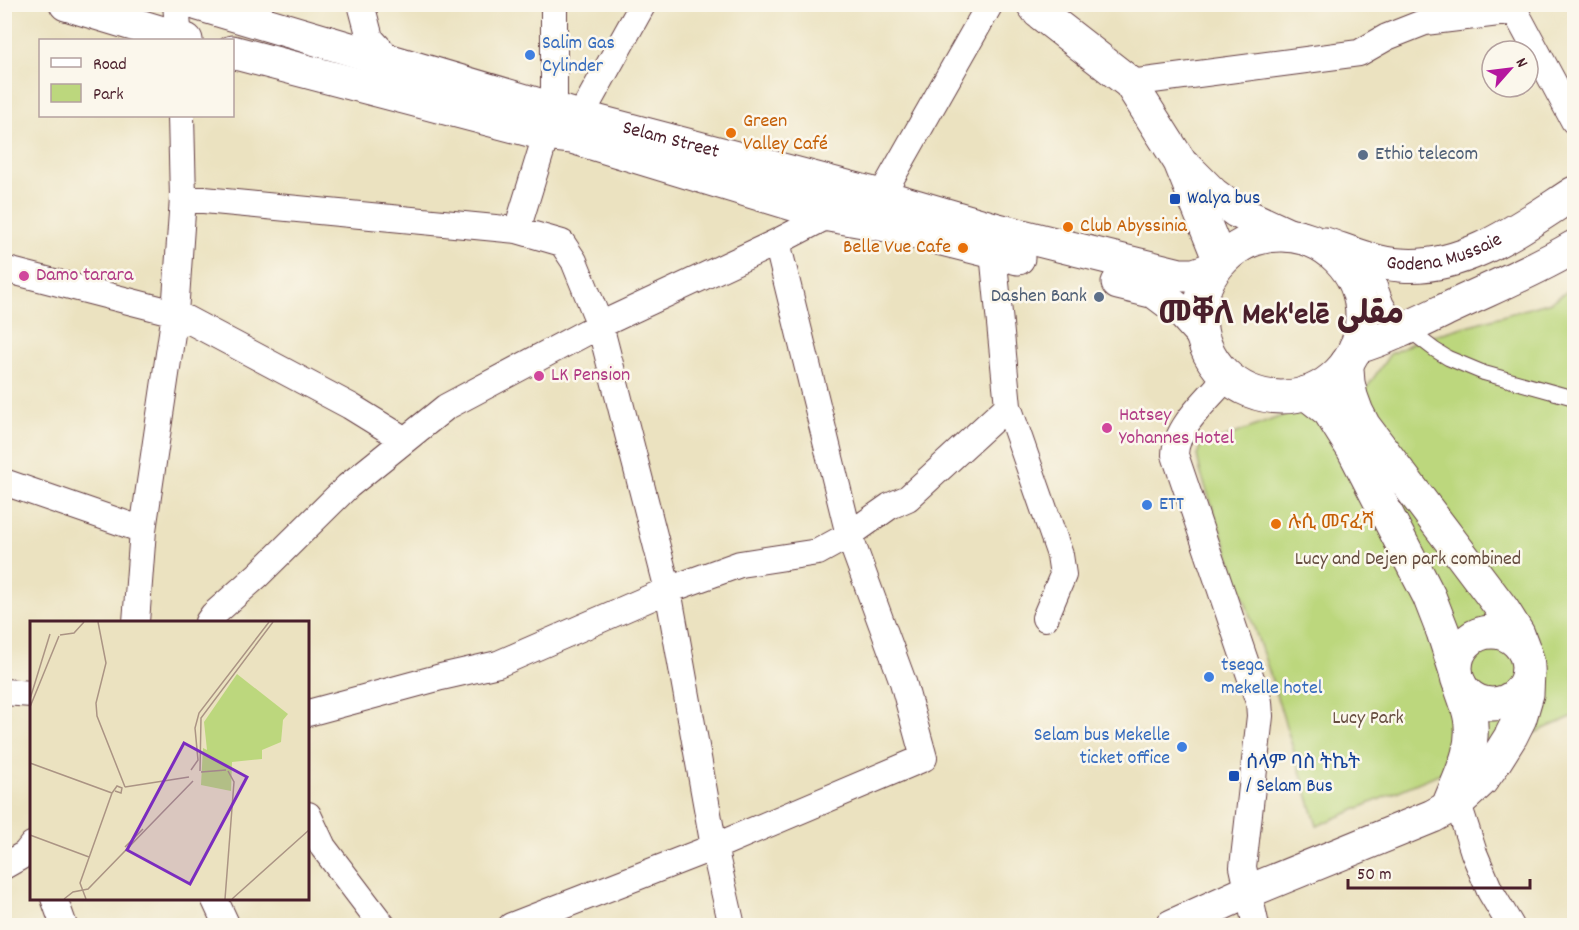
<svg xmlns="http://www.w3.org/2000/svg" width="1579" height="930" font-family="Dekko,'Playpen Sans Arabic','Noto Sans Ethiopic',sans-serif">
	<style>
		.green { fill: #bcd77d; stroke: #837b54; stroke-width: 1.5 }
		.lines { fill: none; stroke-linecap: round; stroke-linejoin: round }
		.service-casing { stroke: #623c41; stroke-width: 16 }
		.minor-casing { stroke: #623c41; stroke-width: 28 }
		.tertiary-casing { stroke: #623c41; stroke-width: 35 }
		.service { stroke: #fff; stroke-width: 14 }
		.minor { stroke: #fff; stroke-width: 26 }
		.tertiary { stroke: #fff; stroke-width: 33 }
		.shop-dot { fill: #3f7fe0; stroke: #fbf7ec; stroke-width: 2 }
		.food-dot { fill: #e8710a; stroke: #fbf7ec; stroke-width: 2 }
		.service-dot { fill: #5c6f8a; stroke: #fbf7ec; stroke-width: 2 }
		.transit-dot { fill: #1a4fb4; stroke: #fbf7ec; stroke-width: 2 }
		.hotel-dot { fill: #d1479c; stroke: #fbf7ec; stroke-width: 2 }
		.labels { text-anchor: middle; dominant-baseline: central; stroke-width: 5; stroke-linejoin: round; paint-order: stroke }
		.shop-label { font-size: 20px; fill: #366cbe; stroke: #fbf7ec; text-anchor: start }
		.food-label { font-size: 20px; fill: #c56008; stroke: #fbf7ec; text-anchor: start }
		.street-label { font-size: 20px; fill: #4a1f2b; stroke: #fbf7ec }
		.service-label { font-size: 20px; fill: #4e5e75; stroke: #fbf7ec; text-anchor: start }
		.transit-label { font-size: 20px; fill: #164399; stroke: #fbf7ec; text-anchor: start }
		.hotel-label { font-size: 20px; fill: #b23c85; stroke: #fbf7ec; text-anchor: start }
		.park-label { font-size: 20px; fill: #664d40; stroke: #fbf7ec }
		.town-label { font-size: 32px; font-weight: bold; fill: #4a1f2b; stroke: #fbf7ec }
		.inset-road { fill: none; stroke: #ab9484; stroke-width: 1.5 }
		.view { fill: #7b2cbf; fill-opacity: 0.15; stroke: #7b2cbf; stroke-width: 3 }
		.inset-edge { fill: none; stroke: #4a1f2b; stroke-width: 3 }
	</style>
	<rect width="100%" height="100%" fill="#fbf7ec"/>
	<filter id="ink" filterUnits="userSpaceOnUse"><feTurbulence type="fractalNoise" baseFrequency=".0167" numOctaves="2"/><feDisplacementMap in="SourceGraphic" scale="12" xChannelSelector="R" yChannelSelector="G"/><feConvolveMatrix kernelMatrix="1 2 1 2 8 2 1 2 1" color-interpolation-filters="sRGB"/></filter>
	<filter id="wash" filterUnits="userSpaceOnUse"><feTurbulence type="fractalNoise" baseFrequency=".008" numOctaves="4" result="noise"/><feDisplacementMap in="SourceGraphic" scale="24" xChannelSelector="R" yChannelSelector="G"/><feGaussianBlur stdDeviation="1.35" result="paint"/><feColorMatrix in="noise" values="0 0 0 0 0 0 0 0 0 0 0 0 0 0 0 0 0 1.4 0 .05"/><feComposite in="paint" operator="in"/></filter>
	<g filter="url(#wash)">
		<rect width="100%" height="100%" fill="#ebe2c0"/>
		<!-- green -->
		<path class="green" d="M1574,287V716L1317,826L1269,671L1201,474L1197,455L1200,447L1287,414L1301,413L1309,416L1329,411L1366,389L1390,354L1421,339L1551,302Z"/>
	</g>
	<g filter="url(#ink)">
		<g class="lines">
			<defs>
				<path id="service" d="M1371,261L1386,302L1397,321L1435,350L1448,358L1484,373L1574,398"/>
				<path id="minor" d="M176,4L179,40
					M361,4L370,38L393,63
					M1515,4V11L1574,121
					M1130,83L1359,53L1387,37L1425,22L1515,11
					M573,134L580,117L643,4
					M183,198L517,230L562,243L574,261L600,325L668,590L714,847L732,926
					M517,230L554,109V4
					M997,237L993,252L1008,406L1060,555L1063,575L1045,618
					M4,269L175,313L350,406L405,440
					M1227,377C1209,398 1175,427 1175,455L1259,702L1260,716L1243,867L1256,926
					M4,482L143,530
					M136,622L143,530L175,313L183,198L181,116
					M208,622L213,615L258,575L348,486L446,407L600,325L777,242L829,215L881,196L990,4
					M4,692L32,694
					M308,713L441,677L498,664L668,590L740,564L818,552L849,535L890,506L908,498L1008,406
					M1454,791L1474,853L1490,891L1511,926
					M308,815L323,847L383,926
					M4,866L25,854L32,845
					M54,898L64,926
					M214,898L227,926
					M511,926L714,847L924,758L903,682L849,535L777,242"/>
				<g id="tertiary">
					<path d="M66,4L186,40"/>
					<path id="s1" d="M198,4L580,117L881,196L998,230L1180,275H1194L1215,268"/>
					<path d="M1033,4L1039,12L1130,83L1180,162L1220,261"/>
					<path d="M232,52L545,134L572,137L829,215L886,225L1018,258"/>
					<path d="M1188,169L1213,194L1236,211L1288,235"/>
					<circle cx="1281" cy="316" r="81"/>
					<path id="s2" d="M1325,244C1349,252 1374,263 1400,265C1464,271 1523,226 1574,193"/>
					<path d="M1118,283L1155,292L1183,313L1201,333"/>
					<path d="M1355,348C1388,338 1418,323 1449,308C1491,288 1534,271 1574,247"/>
					<path d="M1347,363C1346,385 1353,407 1364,426L1503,610L1518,634L1524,650"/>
					<path d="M1306,393L1329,411L1353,449L1429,596L1443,632L1456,672"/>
					<circle cx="1492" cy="668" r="36"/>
					<path d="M1449,804C1460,776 1476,748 1470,717C1468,706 1463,695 1460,685"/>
					<path d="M1172,926L1247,892L1433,816L1458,802L1467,794L1481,781L1494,763L1511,736L1520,718L1527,694L1528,671"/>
				</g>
			</defs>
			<!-- service casing -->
			<use href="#service" class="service-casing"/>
			<!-- minor casing -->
			<use href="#minor" class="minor-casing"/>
			<!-- tertiary casing -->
			<use href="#tertiary" class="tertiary-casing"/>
			<!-- service -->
			<use href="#service" class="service"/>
			<!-- minor -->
			<use href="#minor" class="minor"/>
			<!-- tertiary -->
			<use href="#tertiary" class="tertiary"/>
		</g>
	</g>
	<!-- markers -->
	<g class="shop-dot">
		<circle cx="530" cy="55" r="6"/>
		<circle cx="1147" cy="505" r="6"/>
		<circle cx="1209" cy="677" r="6"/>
		<circle cx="1182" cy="747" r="6"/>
	</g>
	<g class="food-dot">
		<circle cx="731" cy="133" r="6"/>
		<circle cx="1068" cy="227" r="6"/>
		<circle cx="963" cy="248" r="6"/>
		<circle cx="1276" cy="524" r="6"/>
	</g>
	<g class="service-dot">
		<circle cx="1363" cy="155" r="6"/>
		<circle cx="1099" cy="297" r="6"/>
	</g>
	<g class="transit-dot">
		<rect x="1169" y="193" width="12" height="12" rx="3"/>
		<rect x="1228" y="770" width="12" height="12" rx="3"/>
	</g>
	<g class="hotel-dot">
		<circle cx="24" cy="276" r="6"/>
		<circle cx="539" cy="376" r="6"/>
		<circle cx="1107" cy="428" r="6"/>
	</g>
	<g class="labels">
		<!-- shop labels -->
		<g class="shop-label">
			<text x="542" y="44">Salim Gas<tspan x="542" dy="23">Cylinder</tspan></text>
			<text x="1159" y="505">ETT</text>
			<text x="1221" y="666">tsega<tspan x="1221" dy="23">mekelle hotel</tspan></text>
			<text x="1170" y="736" text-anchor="end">Selam bus Mekelle<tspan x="1170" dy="23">ticket office</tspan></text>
		</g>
		<!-- food labels -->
		<g class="food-label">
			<text x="743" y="122">Green<tspan x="743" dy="23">Valley Café</tspan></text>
			<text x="1080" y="227">Club Abyssinia</text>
			<text x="951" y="248" text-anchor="end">Belle Vue Cafe</text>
			<text x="1288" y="524">ሉሲ መናፈሻ</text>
		</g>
		<!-- street labels -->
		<g class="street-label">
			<text stroke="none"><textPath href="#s1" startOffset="492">Selam Street</textPath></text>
			<text stroke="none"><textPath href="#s2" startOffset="124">Godena Mussaie</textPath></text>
		</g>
		<!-- service labels -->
		<g class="service-label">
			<text x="1375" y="155">Ethio telecom</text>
			<text x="1087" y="297" text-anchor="end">Dashen Bank</text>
		</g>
		<!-- transit labels -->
		<g class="transit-label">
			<text x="1187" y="199">Walya bus</text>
			<text x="1246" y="764">ሰላም ባስ ትኬት<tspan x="1246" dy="23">/ Selam Bus</tspan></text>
		</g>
		<!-- hotel labels -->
		<g class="hotel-label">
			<text x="36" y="276">Damo tarara</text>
			<text x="551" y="376">LK Pension</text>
			<text x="1119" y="416">Hatsey<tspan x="1119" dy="23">Yohannes Hotel</tspan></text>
		</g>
		<!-- park labels -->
		<g class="park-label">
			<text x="1408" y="560">Lucy and Dejen park combined</text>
			<text x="1368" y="719">Lucy Park</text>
		</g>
		<!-- town labels -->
		<g class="town-label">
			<text x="1281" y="317">መቐለ Mek'elē مقلى</text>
		</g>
	</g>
	<!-- overview -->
	<g transform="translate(30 621)">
		<rect width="279" height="279" fill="#ebe2c0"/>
		<path d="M207,53L258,93L253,99L251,121L232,129V138L202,141L201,170L171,164L173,127L177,129L174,101Z" fill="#bcd77d"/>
		<path class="inset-road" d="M68,1L76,42L66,82L67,95L95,166M30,14L44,12L54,1M0,78L20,13M0,86L29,15M0,142L82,172L87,165L92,167L91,172L85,170M161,149L168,139L165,107L169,92L239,1M170,150L171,97L243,1M171,151L196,149M95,166L159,156M0,214L59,236M95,226L113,208M34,278L43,271L58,268L163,160M56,278L50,262L82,172M195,278L204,161L198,150M202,278L279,209"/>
		<path class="view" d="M154,122L217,156L160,263L97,229Z"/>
		<rect width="279" height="279" class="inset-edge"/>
	</g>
	<!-- margin -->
	<rect width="1579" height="930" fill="none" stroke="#fbf7ec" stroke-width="24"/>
	<!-- legend -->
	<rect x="39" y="39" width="195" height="78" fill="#fbf7ec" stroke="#b4a19f" stroke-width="1.5"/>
	<rect x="51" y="58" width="30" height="9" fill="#ffffff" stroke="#b4a19f" stroke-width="1.5"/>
	<text x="93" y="69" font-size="18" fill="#4a1f2b">Road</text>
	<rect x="51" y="84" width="30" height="18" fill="#bcd77d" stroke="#b4a19f" stroke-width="1.5"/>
	<text x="93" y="99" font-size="18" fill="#4a1f2b">Park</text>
	<!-- north arrow -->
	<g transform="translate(1510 69) rotate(62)"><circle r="28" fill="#fbf7ec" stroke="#b4a19f" stroke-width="1.5"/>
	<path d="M0-4.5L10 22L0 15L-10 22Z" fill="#b5179e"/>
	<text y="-9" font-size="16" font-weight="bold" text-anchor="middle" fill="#4a1f2b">N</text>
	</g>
	<!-- scale -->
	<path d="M1348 879v9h182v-9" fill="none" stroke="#4a1f2b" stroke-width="3"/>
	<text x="1357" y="879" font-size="18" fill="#4a1f2b" stroke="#fbf7ec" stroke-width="4.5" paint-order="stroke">50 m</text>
</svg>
